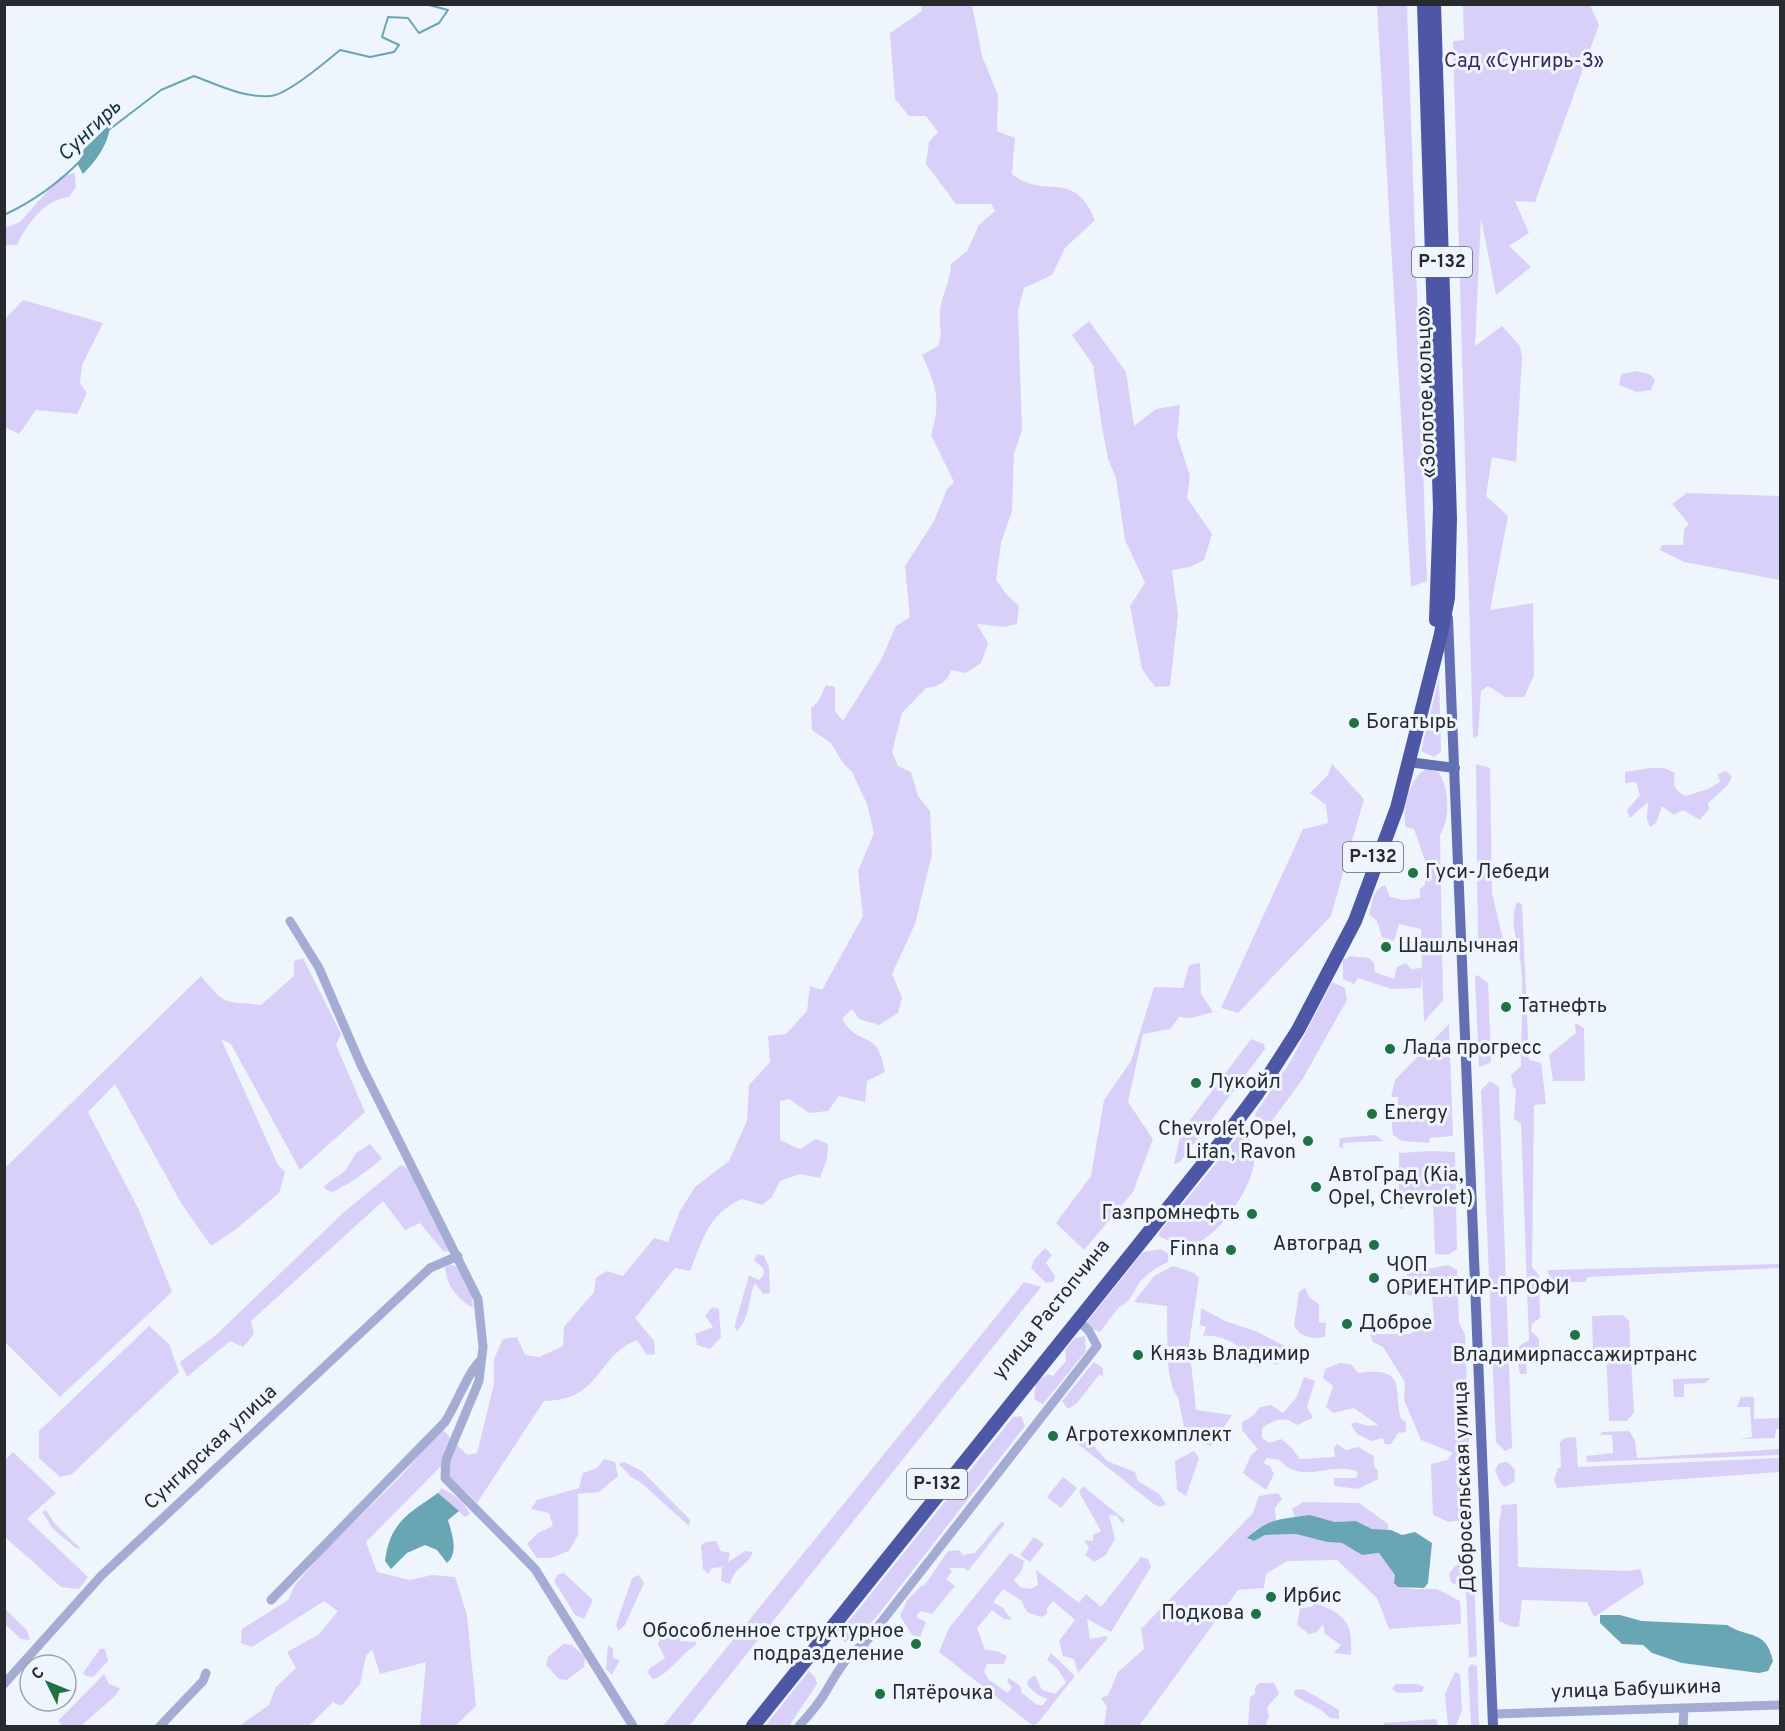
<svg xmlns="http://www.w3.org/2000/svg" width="1785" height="1731" font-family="Overpass,sans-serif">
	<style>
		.green { fill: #d9d0f9 }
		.water { fill: #69a6b4 }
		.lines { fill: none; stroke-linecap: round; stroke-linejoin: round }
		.stream { stroke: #69a6b4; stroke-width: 2 }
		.minor { stroke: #a4acd3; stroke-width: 9 }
		.major { stroke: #646eb3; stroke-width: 10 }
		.highway { stroke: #4e57a6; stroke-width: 14 }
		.poi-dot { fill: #1e7244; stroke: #eef5fd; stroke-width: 2 }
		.labels { text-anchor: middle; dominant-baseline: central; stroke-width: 6; stroke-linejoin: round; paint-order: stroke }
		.shield { fill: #eef5fd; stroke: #63676c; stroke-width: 1.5 }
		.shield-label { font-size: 18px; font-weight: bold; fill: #272a2e }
		.park-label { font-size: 20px; fill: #3c2961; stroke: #eef5fd }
		.street-label { font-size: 20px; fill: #272a2e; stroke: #eef5fd }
		.poi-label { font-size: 20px; fill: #272a2e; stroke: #eef5fd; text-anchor: start }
		.water-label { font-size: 21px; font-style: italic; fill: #15343b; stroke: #eef5fd }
	</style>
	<rect width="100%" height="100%" fill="#eef5fd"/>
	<!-- green -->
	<path class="green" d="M921,5H972L982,56L998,95L997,131L1015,138L1012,174C1045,201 1073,167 1095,220L1065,248L1052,275L1024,288L1018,311L1022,430L1014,454L1012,511L1001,543L996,580L1007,595L1019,606L1017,624L1005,627L977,624L988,643L981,663L966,673L951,670C948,682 938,687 926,688L902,713L892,752L898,766L911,772L918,796L930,811L932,854L915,924L892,974L902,998L898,1013L879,1025L859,1019L852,1009L842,1019C861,1050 877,1026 885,1072L867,1081L865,1102L839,1096L828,1111L809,1113L789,1099L780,1101V1140L800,1149L816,1139L828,1144L827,1158L820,1178L800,1174L780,1181L772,1197L762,1205L742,1199C707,1215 704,1238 690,1271L675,1268L635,1318L654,1341L655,1354L647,1355L637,1340C595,1357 602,1400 544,1401L477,1503L440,1467L366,1542L377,1572L410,1580L432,1575L455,1577L467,1615L476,1706L455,1726H420L426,1662L380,1674L372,1649L366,1656L360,1684L341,1706L333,1702L309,1726H239L269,1705L276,1687L296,1668L287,1652L318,1635L338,1611L324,1601L252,1647L241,1643L242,1629L288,1600L295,1585L326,1549L399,1478L442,1429L467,1455L477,1453L494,1384V1359L503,1339L517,1337L525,1355L539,1357L563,1346L564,1327L594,1292L596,1278L607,1271L623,1276L654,1238L668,1242L680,1211L695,1187L729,1161L747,1121L749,1085L770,1062L768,1036L786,1034L807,1011L810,986L822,990L863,916L858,871L874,833L867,804L852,772L843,763L831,743L812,730L811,708L818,702L826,685L835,687V711L843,721L881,660L896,626L910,617L905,566L934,521L947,489L954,482L931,435C941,403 937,386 922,355L938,346C943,334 939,325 940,312C941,295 951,281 951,264L967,251L979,225L995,211L991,204H956L926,164L929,142L938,132L926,116H909L895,99L890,33L922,11Z
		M1377,5H1407L1427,581L1411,587Z
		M1448,5H1590L1599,25L1535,202L1515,201L1529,233L1509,246L1531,267L1496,295L1481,218L1475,346L1502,326L1520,346L1522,358L1516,462L1492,457L1486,496L1508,516L1490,610L1533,603L1534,676L1524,697H1505L1488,686L1481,691L1478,736L1473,738L1453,41L1464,40L1463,5Z
		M75,173L76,187L69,197C44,200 27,224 17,245H5V228L20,222L61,176Z
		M23,300L103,323L82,365L80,383L87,393L77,414L36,410L19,434L5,427L4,320Z
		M1089,321L1126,372L1134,426L1156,409L1180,405L1177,436L1190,476L1187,498L1212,534L1204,560L1190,567L1172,570L1178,615L1170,686L1155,687L1142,669L1130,606L1145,583L1125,540L1116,478L1108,459L1101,421L1093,365L1072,335Z
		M1637,371L1651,375L1655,380L1651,390L1637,392L1619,385L1621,374Z
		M1687,493L1780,496V580L1684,562L1660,550L1662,545H1683L1684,529L1689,524L1672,504Z
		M1439,678L1441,752L1434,757L1421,751Z
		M1332,764L1364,799L1331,916L1238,1013L1221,1008L1303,829L1328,823L1326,805L1310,793L1328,775Z
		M1476,764L1490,768L1492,893L1503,939L1478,945Z
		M1650,768H1664L1675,773C1673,785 1674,790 1685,796L1708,789L1720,782L1718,774L1726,771L1732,777L1727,786L1708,803L1709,809L1700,820L1683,810L1674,815L1662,806L1656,823L1650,827L1647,819L1648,802L1630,818L1627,810L1640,795L1636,782L1625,783V772Z
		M1428,769L1438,772C1450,786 1450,820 1440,835L1443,1000L1424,1022L1422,976L1421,988L1392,989L1358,978L1354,984L1343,979V960L1350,956L1369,958L1374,963L1375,972L1394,979L1397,967L1406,963L1411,969L1422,968L1421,929L1399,924L1394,941L1382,937L1377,921L1369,914C1373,902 1372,890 1385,885L1390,897L1403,900L1420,898V889L1425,885L1426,864L1414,829L1406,827C1401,811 1411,772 1428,769Z
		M1517,902L1522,904L1529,1060L1541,1063L1546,1104L1534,1105L1532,1267L1539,1275L1540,1318L1532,1324L1531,1331L1539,1339V1355L1532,1354L1526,1357L1527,1374H1520L1517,1358L1519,1346L1529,1340L1521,1124L1514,1119L1516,1089L1513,1087L1511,1075L1521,1066C1521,1033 1524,999 1521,966C1519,944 1508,924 1517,902Z
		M303,958L341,1034L336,1045L365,1112L300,1170L231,1044L221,1039L278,1165L285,1172L279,1193L235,1230L211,1246L181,1203L115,1084L88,1112L139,1210L172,1292L60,1397L5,1342V1168L201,976C227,1008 224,1000 261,1005L294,976V961Z
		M1200,963L1201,994L1213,1012L1192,1018L1179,1017L1170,1029L1143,1034L1128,1102L1153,1139L1133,1192L1084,1250L1056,1223L1091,1176L1104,1100L1131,1061L1154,987L1183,988L1189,965Z
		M1478,975L1488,983L1491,1059L1490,1063L1479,1067L1475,977Z
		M1332,982L1345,988L1347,1000L1302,1080L1260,1137L1255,1114L1291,1061Z
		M1575,1023L1584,1028L1585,1081H1553L1549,1055L1576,1033Z
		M1449,1024L1453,1136L1430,1138L1429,1143L1402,1141L1393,1135L1391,1118L1398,1117V1097H1391L1395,1080Z
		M1251,1039L1264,1044L1265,1049L1180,1162L1174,1164L1181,1132Z
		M1490,1081L1499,1087L1512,1448L1505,1451L1496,1442L1481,1090Z
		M1244,1129H1247C1250,1139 1254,1150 1254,1161C1254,1185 1219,1236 1196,1243C1183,1246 1170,1242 1159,1236V1233Z
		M1375,1135L1384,1141L1343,1143V1149L1339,1146L1340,1138Z
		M370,1144L382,1158C377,1165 340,1190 332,1192L325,1189L324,1186L345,1171L356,1153Z
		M1430,1151L1455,1152L1457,1249L1448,1255L1435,1254L1433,1201L1404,1202L1403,1209L1399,1208V1153Z
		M401,1165L408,1168L451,1252L443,1251L420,1223L405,1230L383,1201L251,1321L254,1334L243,1347L230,1341L187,1377L180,1362L216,1335L343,1213Z
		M1045,1248L1052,1255L1046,1263L1055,1276L1053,1282L1046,1283L1031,1268L1034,1260Z
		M1161,1249L1169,1254L1168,1262C1157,1267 1148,1273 1140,1282C1134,1290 1130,1304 1119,1307L1100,1332L1089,1327L1087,1322L1143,1252Z
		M757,1254L764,1256L769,1267L770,1293L763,1294L755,1283C748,1298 750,1321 736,1331L735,1325L749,1275L759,1280L763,1276L764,1269L754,1260Z
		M1780,1264V1268L1588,1277L1585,1282H1552L1547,1270Z
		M451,1265L459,1267L472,1295L473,1308C458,1299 446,1286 445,1267Z
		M1448,1265L1457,1270L1459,1323L1465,1334L1477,1656L1469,1658L1466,1591L1451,1582L1449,1574L1455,1566L1464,1563L1463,1535L1465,1519L1449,1522L1433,1515L1431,1464L1447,1460L1453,1453L1421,1440L1404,1400L1405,1382L1383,1347L1373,1342L1370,1334H1410L1434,1317L1432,1297L1407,1295V1273Z
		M1173,1266L1194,1273L1199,1278L1189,1344L1196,1410L1232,1415L1211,1446L1186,1437L1178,1397C1164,1383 1168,1326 1167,1306L1134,1302L1154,1276Z
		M1024,1282L1041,1287L689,1726H663Z
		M1305,1288L1310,1298L1319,1304V1322L1326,1323L1325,1337C1311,1339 1302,1338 1294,1326L1299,1292Z
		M712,1307L719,1309L721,1337L710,1349L697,1345L695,1334L713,1327L705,1316Z
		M1201,1308L1225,1321L1258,1332L1290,1349L1276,1365L1266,1359L1258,1368C1248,1350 1225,1333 1203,1336L1206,1327L1200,1325Z
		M1623,1315L1629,1321L1634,1412L1627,1421H1609L1606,1350H1593L1592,1316Z
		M149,1326L169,1344L179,1372L72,1474L60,1477L39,1458V1431Z
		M1085,1336L1086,1351L1043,1404L1034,1399L1036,1382L1048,1374L1053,1376L1066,1361L1065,1350L1075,1338Z
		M1094,1362L1103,1368V1376L1099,1375L1077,1403L1068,1409L1062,1401Z
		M1340,1363L1351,1364L1358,1373C1407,1366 1393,1387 1401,1419L1406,1422V1432L1398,1433L1391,1444H1385L1383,1438L1371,1441L1357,1434L1351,1425L1354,1422L1369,1426L1378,1425L1354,1408L1333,1413L1326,1407L1333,1386L1323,1378L1325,1369Z
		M1304,1377L1315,1381L1307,1407L1313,1418L1297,1425C1283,1415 1275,1420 1262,1428V1438L1270,1443L1281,1439L1291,1447L1300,1459L1335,1457L1334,1448L1337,1444L1346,1450L1358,1447L1374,1456V1466L1378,1471V1479L1358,1489L1334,1486V1478H1356L1358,1472C1334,1460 1300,1486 1280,1460L1267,1458L1263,1463L1270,1466L1274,1474L1266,1490L1243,1473L1251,1455L1258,1449L1242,1430V1422L1253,1416L1260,1407L1271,1405L1283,1413L1296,1398Z
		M1710,1378L1706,1383L1684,1384V1397H1674L1673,1379Z
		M1741,1397H1754V1419L1780,1418V1429H1776L1775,1438L1738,1439L1752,1437L1750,1407H1737Z
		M1021,1416L1025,1426L874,1620L845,1642L837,1636L1013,1417Z
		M1629,1431L1635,1440L1637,1458L1780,1449V1455L1587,1462L1586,1456L1613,1453L1612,1435H1600L1602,1432Z
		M1073,1437L1093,1445L1107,1461L1135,1472L1138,1481L1159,1494L1166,1504L1160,1507L1155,1505L1073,1440Z
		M1576,1437L1578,1467L1780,1458V1472L1557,1488L1554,1480L1558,1468H1561L1560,1442L1565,1438Z
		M1194,1451L1199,1458L1186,1496L1177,1490L1175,1461Z
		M13,1452L56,1493L27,1519L88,1577L79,1589L61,1587L5,1537V1460Z
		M604,1459L615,1462L618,1476L599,1492L578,1494V1535L569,1551L550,1558H537L527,1544L538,1533L553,1526L549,1513L531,1509L537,1500L579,1488L583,1473L597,1468Z
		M624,1462L642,1471L690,1520L689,1526L640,1482L631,1477L619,1464Z
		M1507,1462L1515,1469L1514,1482L1505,1487L1501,1484L1495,1470L1499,1463Z
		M1063,1477L1077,1488L1061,1508L1047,1497Z
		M1083,1486L1125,1520L1122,1523L1117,1516L1109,1515L1115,1539L1106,1555L1094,1562L1085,1555L1089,1548L1084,1540L1093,1541V1535L1101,1531L1079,1492Z
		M441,1488C454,1494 464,1501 470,1514L465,1517L438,1493Z
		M1278,1493L1282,1499L1275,1508L1276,1521L1256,1529L1248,1539L1254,1541L1265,1535L1296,1534L1327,1542L1342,1543L1362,1555L1379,1553L1396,1575L1394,1583L1411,1589H1437L1460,1601L1461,1624L1389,1629L1377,1598L1337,1560L1287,1561L1266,1574L1264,1588L1238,1590L1139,1726H1104L1107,1707L1101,1698L1108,1695L1118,1672L1144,1649L1141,1629L1253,1513L1259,1496Z
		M1303,1502L1359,1503L1388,1524V1530L1372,1529L1356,1521L1335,1522L1310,1515L1295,1517L1292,1509Z
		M1517,1504L1518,1567L1628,1571L1641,1569L1644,1584L1594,1617L1587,1602L1522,1600L1519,1626L1513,1627L1499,1621V1524L1502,1505Z
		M46,1510L55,1524L81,1549L76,1548L53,1529L42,1512Z
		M1001,1522L1005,1523L1004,1525L968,1571L964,1568H949L952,1571L946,1579L955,1586L932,1614L920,1611L916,1617L926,1622L920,1637L912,1635L900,1616L907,1600L922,1585L924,1586L948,1551L959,1550L963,1555L975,1553Z
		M1034,1537L1044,1544L1030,1562L1020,1555Z
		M716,1541L721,1551L730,1553L728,1562L745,1551L753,1552C747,1567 736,1565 730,1584L721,1581L722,1567L712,1568L708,1574L703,1569L701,1546L705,1542Z
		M1010,1553L1024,1561L1022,1570L1014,1580L1020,1587L1030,1589L1038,1585L1036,1570L1079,1603L1086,1594L1101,1607L1141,1557L1148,1559L1151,1567L1111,1632L1087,1619L1090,1639L1107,1636V1639L1078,1673L1074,1659L1063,1656L1059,1641L1075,1620L1053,1601L1047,1608V1614L1041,1617L1027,1612L1021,1600L1003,1589L993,1602L1003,1608L1012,1620L1004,1619L992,1610L977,1628L985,1650L997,1651L1007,1656L1004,1664H987L984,1671L989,1680L1008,1693L1012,1687L1007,1681L1009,1678L1020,1686L1022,1693L1037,1705H1043L1047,1699L1038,1695L1028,1686L1027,1681L1035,1675L1042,1690L1055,1694L1066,1682L1057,1668L1047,1660L1051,1653L1075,1676L1037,1724L1032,1725L939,1652L949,1628Z
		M564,1573L593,1600L584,1619L575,1615L554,1581L557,1575Z
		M639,1575L644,1583L625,1625L618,1631L616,1625L632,1578Z
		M1315,1603C1345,1614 1353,1622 1351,1655L1334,1653L1341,1645L1325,1634L1323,1624L1317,1632L1309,1634L1297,1625L1300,1608L1312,1607Z
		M5,1609L27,1630L30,1640L21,1639L5,1624Z
		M680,1629V1641L696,1642V1645C681,1653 668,1676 653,1679L648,1673L649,1669L665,1658L658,1644L662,1630Z
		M563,1644L572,1645L585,1657L584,1667L567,1680L559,1679L546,1665L548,1657Z
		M608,1645L613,1648V1658L620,1660L612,1675L606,1669Z
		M100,1649H105L108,1661L93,1677L86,1676L83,1673Z
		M1472,1664L1477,1666L1479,1726H1471L1468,1668Z
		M809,1671L815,1677L817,1684L789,1726H765Z
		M1455,1672L1460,1674L1462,1710L1456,1726H1448L1445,1694Z
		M104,1674L109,1684L120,1688L116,1695L81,1726H62L58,1721Z
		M1259,1683H1274L1279,1694L1267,1707L1269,1716L1266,1725L1248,1726L1250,1697L1255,1694V1688Z
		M1396,1684H1418L1424,1687L1422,1692L1398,1693L1392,1689Z
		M1303,1689L1339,1710V1719L1330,1718L1321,1710L1295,1696L1294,1690Z
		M1436,1719L1438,1726H1384V1723Z"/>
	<!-- water -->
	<path class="water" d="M111,123C108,144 98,159 83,174L78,165L84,149Z
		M438,1493L459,1511L448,1520C452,1534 459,1552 447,1563L437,1550L425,1545L407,1553L391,1569L385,1561C390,1522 408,1514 438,1493Z
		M1310,1515L1335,1522L1356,1521L1372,1529L1391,1530L1402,1535L1415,1532L1432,1543L1428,1583L1424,1588L1398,1587L1394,1583L1395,1575L1379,1553L1362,1555L1342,1543L1327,1542L1296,1534L1265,1535L1254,1541L1247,1538C1268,1518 1283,1519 1310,1515Z
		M1600,1615H1620L1642,1621L1727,1625C1749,1639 1766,1629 1773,1661L1768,1671L1759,1673L1682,1663L1652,1653L1643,1645L1622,1644L1600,1623Z"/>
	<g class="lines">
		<!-- stream -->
		<path class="stream" d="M110,129L161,90L194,76C218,85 244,98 270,96C285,96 327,61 340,50L370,57L394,52L399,45L382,37L388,17L408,18L419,33L439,23L448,10L425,4
			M4,215C34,201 59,183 82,159"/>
		<!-- minor -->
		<path class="minor" d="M290,921L319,968L361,1065L478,1299L483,1347L479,1381L446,1460L445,1478L535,1569L633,1726
			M271,1600L445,1422C456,1405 469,1370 481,1360
			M4,1684L101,1576L430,1268L458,1256
			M1493,1714L1780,1705
			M160,1726L203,1681L206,1673
			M799,1726C808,1716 818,1705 825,1693C837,1673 845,1656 865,1643L1097,1346L1089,1331L1079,1321
			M1683,1726L1684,1708"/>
		<!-- major -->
		<path class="major" d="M1448,618L1493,1726
			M1408,762L1455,768"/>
		<!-- highway -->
		<path class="highway" d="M1424,4L1440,508L1436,620
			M753,1726L1225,1137L1257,1094L1298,1030L1355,921L1397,808L1440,638L1448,598L1450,519L1434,4"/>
	</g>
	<!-- markers -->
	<g class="poi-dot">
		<circle cx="1354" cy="723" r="6"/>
		<circle cx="1413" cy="873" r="6"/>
		<circle cx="1386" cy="947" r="6"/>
		<circle cx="1506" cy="1007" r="6"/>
		<circle cx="1390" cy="1049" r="6"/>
		<circle cx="1196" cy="1083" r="6"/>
		<circle cx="1372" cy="1114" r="6"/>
		<circle cx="1308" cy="1141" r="6"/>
		<circle cx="1316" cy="1187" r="6"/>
		<circle cx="1252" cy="1214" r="6"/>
		<circle cx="1374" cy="1245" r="6"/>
		<circle cx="1231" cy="1250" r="6"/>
		<circle cx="1374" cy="1278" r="6"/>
		<circle cx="1347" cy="1324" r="6"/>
		<circle cx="1575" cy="1335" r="6"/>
		<circle cx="1138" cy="1355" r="6"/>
		<circle cx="1053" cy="1436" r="6"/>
		<circle cx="1271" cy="1597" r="6"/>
		<circle cx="1256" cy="1614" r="6"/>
		<circle cx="916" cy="1644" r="6"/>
		<circle cx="880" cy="1694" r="6"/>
	</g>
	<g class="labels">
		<!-- shield labels -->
		<g class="shield">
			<rect x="1412" y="247" width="60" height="30" rx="4.5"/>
			<rect x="1343" y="842" width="60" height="30" rx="4.5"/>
			<rect x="907" y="1469" width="60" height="30" rx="4.5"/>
		</g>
		<g class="shield-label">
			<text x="1442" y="262">Р-132</text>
			<text x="1373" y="857">Р-132</text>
			<text x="937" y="1484">Р-132</text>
		</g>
		<!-- park labels -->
		<g class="park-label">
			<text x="1524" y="62">Сад «Сунгирь-3»</text>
		</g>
		<!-- street labels -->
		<g class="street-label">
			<text transform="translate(1427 392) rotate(-92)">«Золотое кольцо»</text>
			<text transform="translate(1052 1310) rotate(-51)">улица Растопчина</text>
			<text transform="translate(211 1448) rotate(-43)">Сунгирская улица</text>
			<text transform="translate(1465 1487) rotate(-92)">Добросельская улица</text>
			<text transform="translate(1636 1690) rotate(-2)">улица Бабушкина</text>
		</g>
		<!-- poi labels -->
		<g class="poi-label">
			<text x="1366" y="723">Богатырь</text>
			<text x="1425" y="873">Гуси-Лебеди</text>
			<text x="1398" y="947">Шашлычная</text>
			<text x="1518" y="1007">Татнефть</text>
			<text x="1402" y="1049">Лада прогресс</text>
			<text x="1208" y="1083">Лукойл</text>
			<text x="1384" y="1114">Energy</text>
			<text x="1296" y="1130" text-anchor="end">Chevrolet,Opel,<tspan x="1296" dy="23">Lifan, Ravon</tspan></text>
			<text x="1328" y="1176">АвтоГрад (Kia,<tspan x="1328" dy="23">Opel, Chevrolet)</tspan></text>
			<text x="1240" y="1214" text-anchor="end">Газпромнефть</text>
			<text x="1362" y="1245" text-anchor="end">Автоград</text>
			<text x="1219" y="1250" text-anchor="end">Finna</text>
			<text x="1386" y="1266">ЧОП<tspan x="1386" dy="23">ОРИЕНТИР-ПРОФИ</tspan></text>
			<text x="1359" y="1324">Доброе</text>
			<text x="1150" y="1355">Князь Владимир</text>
			<text x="1575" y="1356" text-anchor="middle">Владимирпассажиртранс</text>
			<text x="1065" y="1436">Агротехкомплект</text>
			<text x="1283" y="1597">Ирбис</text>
			<text x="1244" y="1614" text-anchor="end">Подкова</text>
			<text x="904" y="1632" text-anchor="end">Обособленное структурное<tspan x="904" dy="23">подразделение</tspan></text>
			<text x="892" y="1694">Пятёрочка</text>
		</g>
		<!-- water labels -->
		<g class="water-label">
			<text transform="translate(90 131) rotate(-44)">Сунгирь</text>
		</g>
	</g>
	<!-- border -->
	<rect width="1785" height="1731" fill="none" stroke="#272a2e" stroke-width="12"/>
	<!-- north arrow -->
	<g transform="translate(48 1683) rotate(313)"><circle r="28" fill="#eef5fd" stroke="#9ea4aa" stroke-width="1.5"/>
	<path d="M0-4.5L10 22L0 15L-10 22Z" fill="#1e7244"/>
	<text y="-9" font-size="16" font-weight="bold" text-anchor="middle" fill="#272a2e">С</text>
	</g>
</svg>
